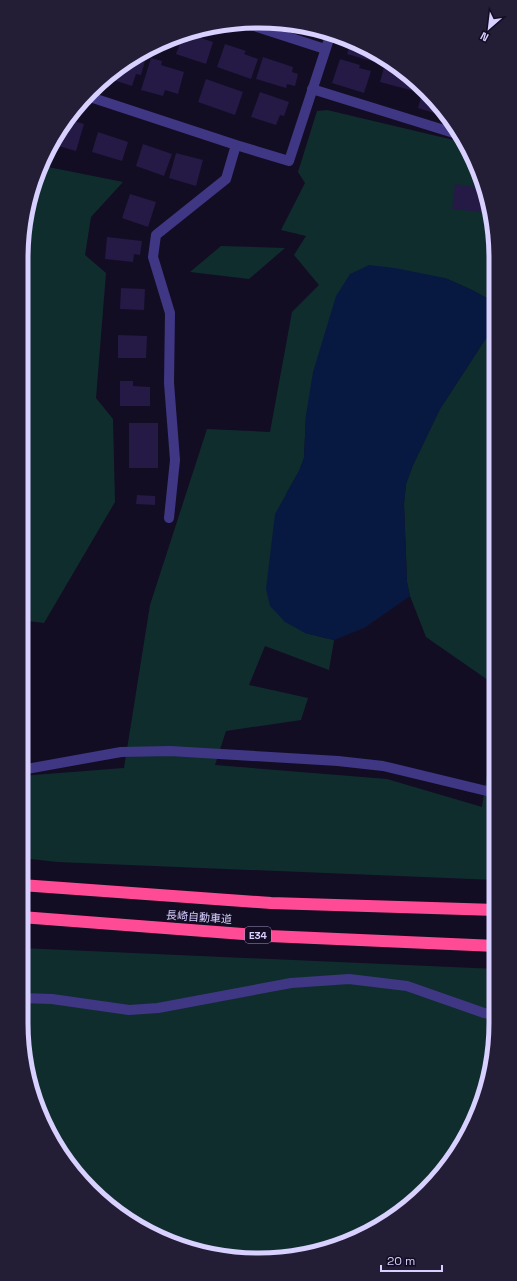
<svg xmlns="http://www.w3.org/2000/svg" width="517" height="1281" font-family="'Space Grotesk','Noto Sans JP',sans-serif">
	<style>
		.green { fill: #102d2e }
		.water { fill: #081941 }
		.building { fill: #251945 }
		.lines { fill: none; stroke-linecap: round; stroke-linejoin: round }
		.minor { stroke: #3f3784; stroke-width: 10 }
		.motorway { stroke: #ff4b95; stroke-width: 12 }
		.labels { text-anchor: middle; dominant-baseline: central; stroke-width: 4; stroke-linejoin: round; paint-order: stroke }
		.shield { fill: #130d23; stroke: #9d96bd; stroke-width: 1 }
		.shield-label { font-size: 10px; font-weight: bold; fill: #d8d0ff }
		.street-label { font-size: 11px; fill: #d8d0ff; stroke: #130d23 }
		.rim { fill: none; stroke: #d8d0ff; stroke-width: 5 }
	</style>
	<rect width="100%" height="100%" fill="#130d23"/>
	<!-- green -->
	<path class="green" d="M327,110L462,142L478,167L494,227V302L472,290L445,278L306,415L304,458L299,471L286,494L305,633L334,640L329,670L265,646L249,685L308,698L301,720L226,731L215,765L387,779L482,807L495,722L496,880L58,862L21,858V776L124,768L150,605L207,429L270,432L292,312L319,285L294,255L306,236L281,230L305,183L298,172L317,111Z
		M43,166L123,182L91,217L85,255L106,273L96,398L113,419L115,502L44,623L21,620V259L34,182Z
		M221,246L285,248L249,279L190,272Z
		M494,326L495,685L426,637L410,596L407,582L404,504L406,484L413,465L440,409Z
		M21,948L496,969V1022L483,1099L447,1167L377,1228L305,1255L227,1258L140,1228L80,1179L34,1099L21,1022Z"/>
	<!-- water -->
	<path class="water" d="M369,265L395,268L445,278L472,290L494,302V326L440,409L413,465L406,484L404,504L407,582L410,596L364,628L334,640L305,633L285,622L270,606L266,589L275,514L299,471L304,458L306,415L313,372L336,296L350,274Z"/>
	<!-- building -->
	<path class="building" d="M197,34H198V37L213,42L206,64L176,54L182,38Z
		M351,42L377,54L375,62L347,54Z
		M225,44L246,51L244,54L258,59L251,79L217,67Z
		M263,57L293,67L292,72L298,74L295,86L287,84L286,88L256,79Z
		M137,58L145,61L141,75L136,74L132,86L110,79Z
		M151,58L162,61L161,65L184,72L178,94L165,90L163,96L141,90Z
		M340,59L360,65L359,68L371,71L364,93L332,83Z
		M386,60L390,61L416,83L414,91L380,82Z
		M206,79L243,92L235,115L198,102Z
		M423,90L437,102L445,114L444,116L418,108Z
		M260,92L289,102L284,116L280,115L276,125L251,117Z
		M70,120L84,124L76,151L55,145Z
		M98,132L128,142L122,161L92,152Z
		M143,144L172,154L164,176L136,166Z
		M176,153L203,160L196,186L169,178Z
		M475,183H482L484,189L481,212L452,209L455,184L475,187Z
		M130,194L156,202L148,227L122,218Z
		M107,237L142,241L140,255L134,254L133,262L105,259Z
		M121,288L145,289L144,310L120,309Z
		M118,335L147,336L146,358H118Z
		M120,381H133V386L150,387V406H120Z
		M129,423H158V468H129Z
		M137,495L155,496V505L136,504Z"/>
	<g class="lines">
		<!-- minor -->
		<path class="minor" d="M242,22L325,49
			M312,89L457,134
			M87,96L236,145L289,161L331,33
			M169,518L175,460L169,383L170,313L153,257L156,235L226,179L236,145
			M21,770L121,752L170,751L338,761L383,766L495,793
			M21,998L52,999L129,1010L158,1008L291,983L349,979L407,986L484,1013L496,1015"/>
		<!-- motorway -->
		<path class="motorway" d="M21,885L271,903L496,910
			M21,917L269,936L496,946"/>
	</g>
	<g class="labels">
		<!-- shield labels -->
		<rect class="shield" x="245" y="927" width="26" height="16" rx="3"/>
		<g class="shield-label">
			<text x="258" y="935">E34</text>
		</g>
		<!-- street labels -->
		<g class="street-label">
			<text transform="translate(199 917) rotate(4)">長崎自動車道</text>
		</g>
	</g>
	<!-- crop -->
	<path d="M0 0H517V1281H0ZM258 28H259A230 230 0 0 1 489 258V1023A230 230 0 0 1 259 1253H258A230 230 0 0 1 28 1023V258A230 230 0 0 1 258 28Z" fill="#231d35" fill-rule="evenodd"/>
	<path class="rim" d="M258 28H259A230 230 0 0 1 489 258V1023A230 230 0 0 1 259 1253H258A230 230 0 0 1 28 1023V258A230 230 0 0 1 258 28Z"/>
	<!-- north arrow -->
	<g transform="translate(489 28) rotate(208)" stroke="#130d23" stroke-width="3" paint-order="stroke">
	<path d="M0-3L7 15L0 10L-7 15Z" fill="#d8d0ff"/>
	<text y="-6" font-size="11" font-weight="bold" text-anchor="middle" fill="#d8d0ff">N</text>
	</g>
	<!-- scale -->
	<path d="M381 1265v6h61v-6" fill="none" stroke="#d8d0ff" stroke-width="2"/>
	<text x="387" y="1265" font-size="12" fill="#d8d0ff" stroke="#130d23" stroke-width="3" paint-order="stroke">20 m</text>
</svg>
